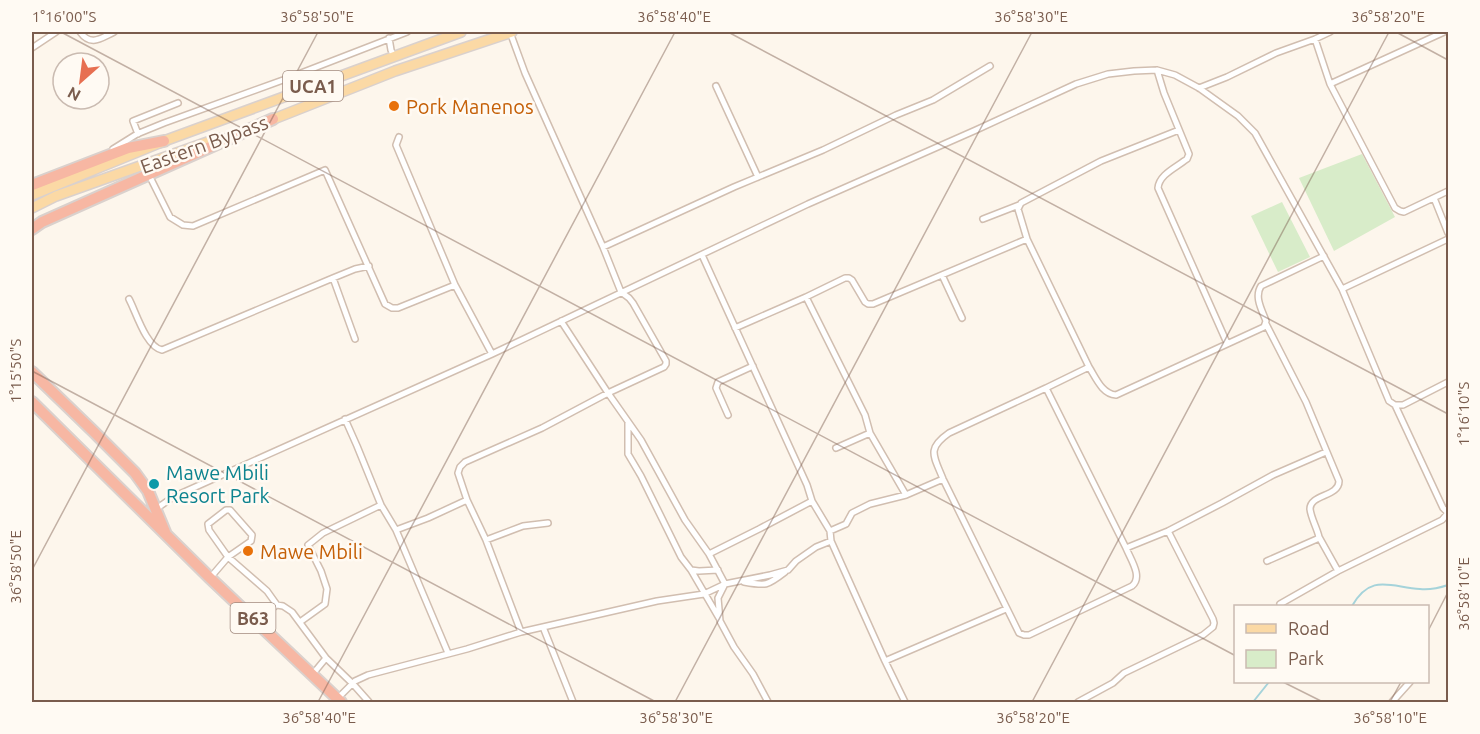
<svg xmlns="http://www.w3.org/2000/svg" width="1480" height="734" font-family="Ubuntu,sans-serif">
	<style>
		.green { fill: #d8ecc9 }
		.lines { fill: none; stroke-linecap: round; stroke-linejoin: round }
		.stream { stroke: #a5d3da; stroke-width: 2 }
		.street-casing { stroke: #d1beb0; stroke-width: 8 }
		.primary-casing { stroke: #dad1cd; stroke-width: 12 }
		.highway-casing { stroke: #dad1cd; stroke-width: 14 }
		.street { stroke: #fff; stroke-width: 5 }
		.primary { stroke: #fbd9a5; stroke-width: 9 }
		.highway { stroke: #f7b7a3; stroke-width: 10 }
		.ticks { fill: none; stroke: #7a5c4d; stroke-width: 1.5; stroke-opacity: 0.45 }
		.food-dot { fill: #e8710a; stroke: #fffaf3; stroke-width: 2 }
		.culture-dot { fill: #0f9aa8; stroke: #fffaf3; stroke-width: 2 }
		.labels { text-anchor: middle; dominant-baseline: central; stroke-width: 5; stroke-linejoin: round; paint-order: stroke }
		.shield { fill: #fffaf3; stroke: #a28b7f; stroke-width: 1.5 }
		.shield-label { font-size: 18px; font-weight: bold; fill: #7a5c4d }
		.food-label { font-size: 20px; fill: #c56008; stroke: #fffaf3; text-anchor: start }
		.street-label { font-size: 20px; fill: #7a5c4d; stroke: #fffaf3 }
		.culture-label { font-size: 20px; fill: #0d838f; stroke: #fffaf3; text-anchor: start }
		.neatline { fill: none; stroke: #7a5c4d; stroke-width: 2 }
		.ticks-label { font-size: 15px; text-anchor: middle; fill: #7a5c4d }
	</style>
	<rect width="100%" height="100%" fill="#fdf6ec"/>
	<!-- green -->
	<path class="green" d="M1362,154L1395,217L1334,251L1299,178Z
		M1282,202L1310,257L1278,272L1251,216Z"/>
	<g class="lines">
		<!-- stream -->
		<path class="stream" d="M1352,606C1371,573 1390,587 1420,589C1430,590 1439,588 1448,585
			M1253,702L1269,682"/>
		<defs>
			<path id="street" d="M80,32C91,47 101,38 114,32
				M389,38L391,50L394,57
				M1315,39L1330,84L1444,32
				M32,48L56,32
				M1157,70L1164,93L1189,154L1187,159L1184,161C1175,168 1159,175 1158,188L1227,343
				M1330,84L1395,208L1400,211L1404,212L1448,191
				M716,86L758,177
				M1199,88L1227,77L1276,53L1315,39L1330,32
				M138,134L133,121L178,103
				M399,137L396,145L455,285
				M113,149L137,134L164,123L283,80L407,32
				M149,175L170,217L183,225L193,226L325,170L385,304L392,308H398L455,285L492,354
				M1434,198L1448,233
				M983,219L1019,205
				M1027,239L1018,209L1021,203L1101,161L1179,130
				M603,247L734,187L823,150L896,115L933,100L990,66
				M702,255L807,485L812,501L830,531
				M942,275L962,318
				M333,278L355,339
				M1342,289L1389,401L1395,405H1403L1448,382
				M806,297L865,415L870,433L906,495
				M129,299C136,312 146,347 162,350L333,278L355,269L369,266
				M561,321L608,393L641,440L685,520L709,554L725,584L718,598L720,621L734,647L753,674L768,702
				M1266,324L1306,402L1339,481C1339,497 1310,494 1310,509C1311,518 1317,528 1319,537L1317,539L1267,561
				M735,328L806,297L845,278H849L852,280L865,302L868,304H873L1027,239L1089,367
				M1046,388L949,433C926,449 934,456 943,479L1019,633L1024,635H1029L1132,586C1143,577 1131,560 1126,548L1046,388L1089,367C1096,378 1102,394 1116,395L1264,327L1266,321C1262,310 1254,297 1261,286L1324,256
				M728,415L716,388L718,382L753,366
				M345,419L357,446L381,505L396,530
				M628,423V454L641,476L681,557L691,570L699,571L718,570
				M836,448L870,433
				M156,509L173,497L492,354L808,204L976,130L1076,84L1108,74L1134,71L1157,70L1175,75L1199,88L1238,116L1255,133L1342,289L1448,239
				M1319,537L1338,571
				M486,540L523,526L548,523
				M1126,548L1168,531L1222,503L1273,475L1326,452
				M709,554L759,529L812,501
				M691,570L719,618
				M210,578L228,557L251,541L252,535L230,510H226L208,524L209,530L228,557L267,591L277,605
				M744,582C766,586 767,586 785,572
				M1280,604L1338,571L1442,520L1448,513L1443,508L1395,405
				M255,620L277,605L283,606L292,612L326,658L353,684L369,702
				M300,622L325,604L327,589L321,571L308,545L323,533L381,505
				M543,627L573,702
				M521,632L657,601L704,594L725,584L770,575L788,570L796,561L816,547L831,541
				M448,653L396,530L428,518L467,500
				M885,661L1006,609
				M312,675L326,658
				M337,699L355,681L368,675L467,649L521,632L486,540L467,500L458,473L460,467L465,462L542,428L608,393L664,367L666,364V361L633,303L629,298L621,292L603,247L525,73L510,32
				M905,702L885,661L831,541L830,531L846,524L852,513L870,504L906,495L943,479
				M1078,702L1113,683L1124,673L1203,635L1213,627L1214,623L1213,619L1168,531
				M1392,702L1410,682"/>
			<path id="primary" d="M266,122L395,71L512,32
				M32,195L164,141L461,32
				M32,208L56,196L219,138"/>
			<path id="highway" d="M32,185L128,148L164,141
				M32,229L42,222L273,119
				M32,372L94,432L135,473L148,491L165,532
				M32,402L210,578L341,702"/>
		</defs>
		<!-- street casing -->
		<use href="#street" class="street-casing"/>
		<!-- primary casing -->
		<use href="#primary" class="primary-casing"/>
		<!-- highway casing -->
		<use href="#highway" class="highway-casing"/>
		<!-- street -->
		<use href="#street" class="street"/>
		<!-- primary -->
		<use href="#primary" class="primary"/>
		<!-- highway -->
		<use href="#highway" class="highway"/>
	</g>
	<!-- ticks -->
	<path class="ticks" d="M61,32L1236,656M728,32L1448,414M1396,32L1448,60M32,371L656,702M32,570L318,32M1428,631L1448,592M1283,682L1323,702M318,702L675,32M675,702L1032,32M1032,702L1389,32M1390,702L1401,682"/>
	<!-- markers -->
	<g class="food-dot">
		<circle cx="394" cy="106" r="6"/>
		<circle cx="248" cy="551" r="6"/>
	</g>
	<circle class="culture-dot" cx="154" cy="484" r="6"/>
	<g class="labels">
		<!-- shield labels -->
		<g class="shield">
			<rect x="283" y="71" width="60" height="30" rx="4.5"/>
			<rect x="230.5" y="603" width="45" height="30" rx="4.5"/>
		</g>
		<g class="shield-label">
			<text x="313" y="86">UCA1</text>
			<text x="253" y="618">B63</text>
		</g>
		<!-- food labels -->
		<g class="food-label">
			<text x="406" y="106">Pork Manenos</text>
			<text x="260" y="551">Mawe Mbili</text>
		</g>
		<!-- street labels -->
		<g class="street-label">
			<text transform="translate(204 144) rotate(-20)">Eastern Bypass</text>
		</g>
		<!-- culture labels -->
		<g class="culture-label">
			<text x="166" y="472">Mawe Mbili<tspan x="166" dy="23">Resort Park</tspan></text>
		</g>
	</g>
	<!-- border -->
	<rect width="1480" height="734" fill="none" stroke="#fffaf3" stroke-width="66"/>
	<!-- legend -->
	<rect x="1234" y="605" width="195" height="78" fill="#fffaf3" stroke="#cabbb1" stroke-width="1.5"/>
	<rect x="1246" y="624" width="30" height="9" fill="#fbd9a5" stroke="#cabbb1" stroke-width="1.5"/>
	<text x="1288" y="635" font-size="18" fill="#7a5c4d">Road</text>
	<rect x="1246" y="650" width="30" height="18" fill="#d8ecc9" stroke="#cabbb1" stroke-width="1.5"/>
	<text x="1288" y="665" font-size="18" fill="#7a5c4d">Park</text>
	<!-- north arrow -->
	<g transform="translate(81 81) rotate(208)"><circle r="28" fill="#fffaf3" stroke="#cabbb1" stroke-width="1.5"/>
	<path d="M0-4.5L10 22L0 15L-10 22Z" fill="#e76f51"/>
	<text y="-9" font-size="16" font-weight="bold" text-anchor="middle" fill="#7a5c4d">N</text>
	</g>
	<rect x="33" y="33" width="1414" height="668" class="neatline"/>
	<g class="ticks-label">
		<text x="64" y="22">1°16'00"S</text>
		<text x="317" y="22">36°58'50"E</text>
		<text x="674" y="22">36°58'40"E</text>
		<text x="1031" y="22">36°58'30"E</text>
		<text x="1388" y="22">36°58'20"E</text>
		<text transform="translate(16 371) rotate(-90)" y="5">1°15'50"S</text>
		<text transform="translate(1464 414) rotate(-90)" y="5">1°16'10"S</text>
		<text transform="translate(16 567) rotate(-90)" y="5">36°58'50"E</text>
		<text transform="translate(1464 594) rotate(-90)" y="5">36°58'10"E</text>
		<text x="319" y="723">36°58'40"E</text>
		<text x="676" y="723">36°58'30"E</text>
		<text x="1033" y="723">36°58'20"E</text>
		<text x="1390" y="723">36°58'10"E</text>
	</g>
</svg>
